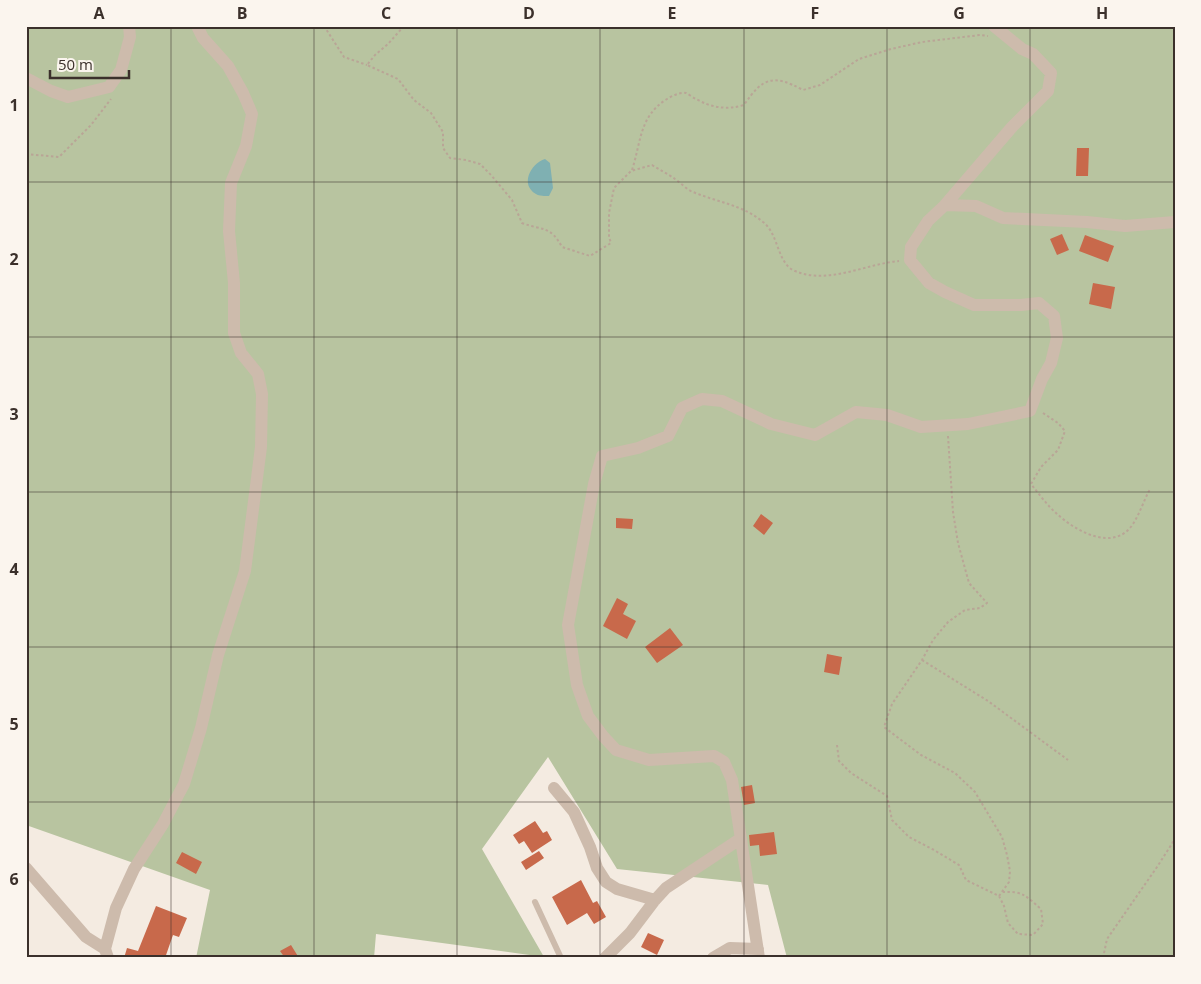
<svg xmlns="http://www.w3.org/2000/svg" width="1201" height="984" font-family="'Open Sans',sans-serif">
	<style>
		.green { fill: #b8c4a0 }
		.water { fill: #7fb0b2 }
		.building { fill: #c8694b }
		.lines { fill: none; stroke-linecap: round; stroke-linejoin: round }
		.path { stroke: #b9a596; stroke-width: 2; stroke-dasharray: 2.5 2.5; stroke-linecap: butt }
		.service { stroke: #cdbbac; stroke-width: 6 }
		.minor { stroke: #cdbbac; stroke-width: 12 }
		.grid { fill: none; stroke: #3b302b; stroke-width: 1; stroke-opacity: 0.55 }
		.neatline { fill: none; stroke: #3b302b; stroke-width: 2 }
		.grid-label { font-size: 16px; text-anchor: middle; font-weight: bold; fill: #3b302b }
	</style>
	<rect width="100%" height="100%" fill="#f4ebe1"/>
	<!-- green -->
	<path class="green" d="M26,26H1175V958H787L768,885L617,869L548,757L482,849L544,957L376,934L374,958H196L210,890L26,825Z"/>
	<!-- water -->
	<path class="water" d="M545,159L550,163L553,188L549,196C545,196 539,196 536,194C520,185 530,164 545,159Z"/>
	<!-- building -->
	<path class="building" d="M1077,148H1089L1088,176H1076Z
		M1062,234L1069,250L1057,255L1050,239Z
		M1085,235L1114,246L1108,262L1079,251Z
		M1093,283L1115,287L1111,309L1089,304Z
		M761,514L773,523L764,535L753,526Z
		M616,518L633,519L632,529L616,528Z
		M617,598L628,604L623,614L636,621L627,639L603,626Z
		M670,628L683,645L657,663L645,647Z
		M827,654L842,657L839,675L824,672Z
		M752,785L755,803L744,805L741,787Z
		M535,821L543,833L547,831L552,840L532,853L524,841L519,844L513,835Z
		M774,832L777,854L760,856L759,845L750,846L749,835Z
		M539,851L544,858L526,870L521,862Z
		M182,852L202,862L196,874L176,863Z
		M581,880L593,903L597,901L606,917L594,924L587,913L567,925L552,897Z
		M156,906L187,918L179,937L173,935L165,958H124L127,948L138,951Z
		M648,933L664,940L657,955L641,947Z
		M291,945L299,958H285L280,951Z"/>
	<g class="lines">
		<!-- path -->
		<path class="path" d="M324,26L344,57L367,65
			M404,26L388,44L375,55L367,65L398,79L414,100L431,113L443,132V148L450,158L466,160L480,164L491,175L512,200L522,223C543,231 550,225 562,247L590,256L611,243L609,237V213L614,188L631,171L652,165C660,170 668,174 675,179C681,183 687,190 693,192C717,202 743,205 763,222C779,234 777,264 795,271C828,285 865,264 899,261
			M26,154L59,157L91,125L111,99
			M632,170C641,143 639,116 667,99C672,96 680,92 686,93C689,94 693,98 696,99C712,108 727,110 744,105C763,77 773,74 803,90L820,85L859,59L891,49L922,42L980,35L988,36
			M1043,413L1058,423L1065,431L1058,450L1041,467L1031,484C1039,494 1047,505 1056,513C1075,531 1114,553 1133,524C1140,513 1144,500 1150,489
			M948,436L953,512L958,543L969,583L987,603L980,608L965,610L948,622L933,640L922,660L892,704L884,727L921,755L955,773L975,792L1002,837L1007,855L1010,871L1009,882L999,896
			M922,660L988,701L1068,760
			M837,745L839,761L851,773L887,796L892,820L909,837L934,850L959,865L966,880L999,896L1004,906L1008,923L1018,934L1033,935L1043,924L1041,909C1026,896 1023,891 1003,892
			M1103,958L1107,939L1157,867L1175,839"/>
		<!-- service -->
		<path class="service" d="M535,902L561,958"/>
		<!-- minor -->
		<path class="minor" d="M26,78L51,91L68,97L109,87L121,70L130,37L129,26
			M945,205L976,206L1003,218L1087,222L1125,226L1175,222
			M554,788L574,812L590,847L597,868L606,882L617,889L655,900
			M26,868L86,937L105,949
			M108,958L105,949L116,908L134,869L163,824L184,784L201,728L218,655L245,571L261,447L262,394L258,374L241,353L234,333V283L229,231L231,183L246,146L252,114L243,93L228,66L203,38L197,26
			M605,958L630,933L655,900L666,888L740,839
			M713,958L730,948L758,949
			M759,958L732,780L724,762L714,756L649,760L616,750L603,736L588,716L577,685L568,625L594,484L602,456L638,448L668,436L682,408L702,399L722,401L771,424L815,435L856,412L887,415L921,427L968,424L1030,411L1042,379L1051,363L1057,338L1054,316L1039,303L1021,305H974L945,292L929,283L910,260L911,247L928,221L945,205L1012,127L1048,91L1051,73L1033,54L1022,49L994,26"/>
	</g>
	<!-- grid -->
	<path class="grid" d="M171,26V958M314,26V958M457,26V958M600,26V958M744,26V958M887,26V958M1030,26V958M26,182H1175M26,337H1175M26,492H1175M26,647H1175M26,802H1175"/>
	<!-- border -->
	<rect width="1201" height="984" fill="none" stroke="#fbf5ee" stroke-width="55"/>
	<!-- scale -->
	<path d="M50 70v8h79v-8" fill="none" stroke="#3b302b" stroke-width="2.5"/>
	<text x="58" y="70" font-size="15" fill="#3b302b" stroke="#fbf5ee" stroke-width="4" paint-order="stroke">50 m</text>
	<rect x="28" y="28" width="1146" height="928" class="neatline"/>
	<g class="grid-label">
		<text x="99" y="19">A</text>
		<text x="242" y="19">B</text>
		<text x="386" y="19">C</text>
		<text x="529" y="19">D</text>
		<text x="672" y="19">E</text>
		<text x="815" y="19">F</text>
		<text x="959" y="19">G</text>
		<text x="1102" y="19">H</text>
		<text x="14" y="111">1</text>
		<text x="14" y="265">2</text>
		<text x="14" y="420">3</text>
		<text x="14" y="575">4</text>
		<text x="14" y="730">5</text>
		<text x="14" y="885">6</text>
	</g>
</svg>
